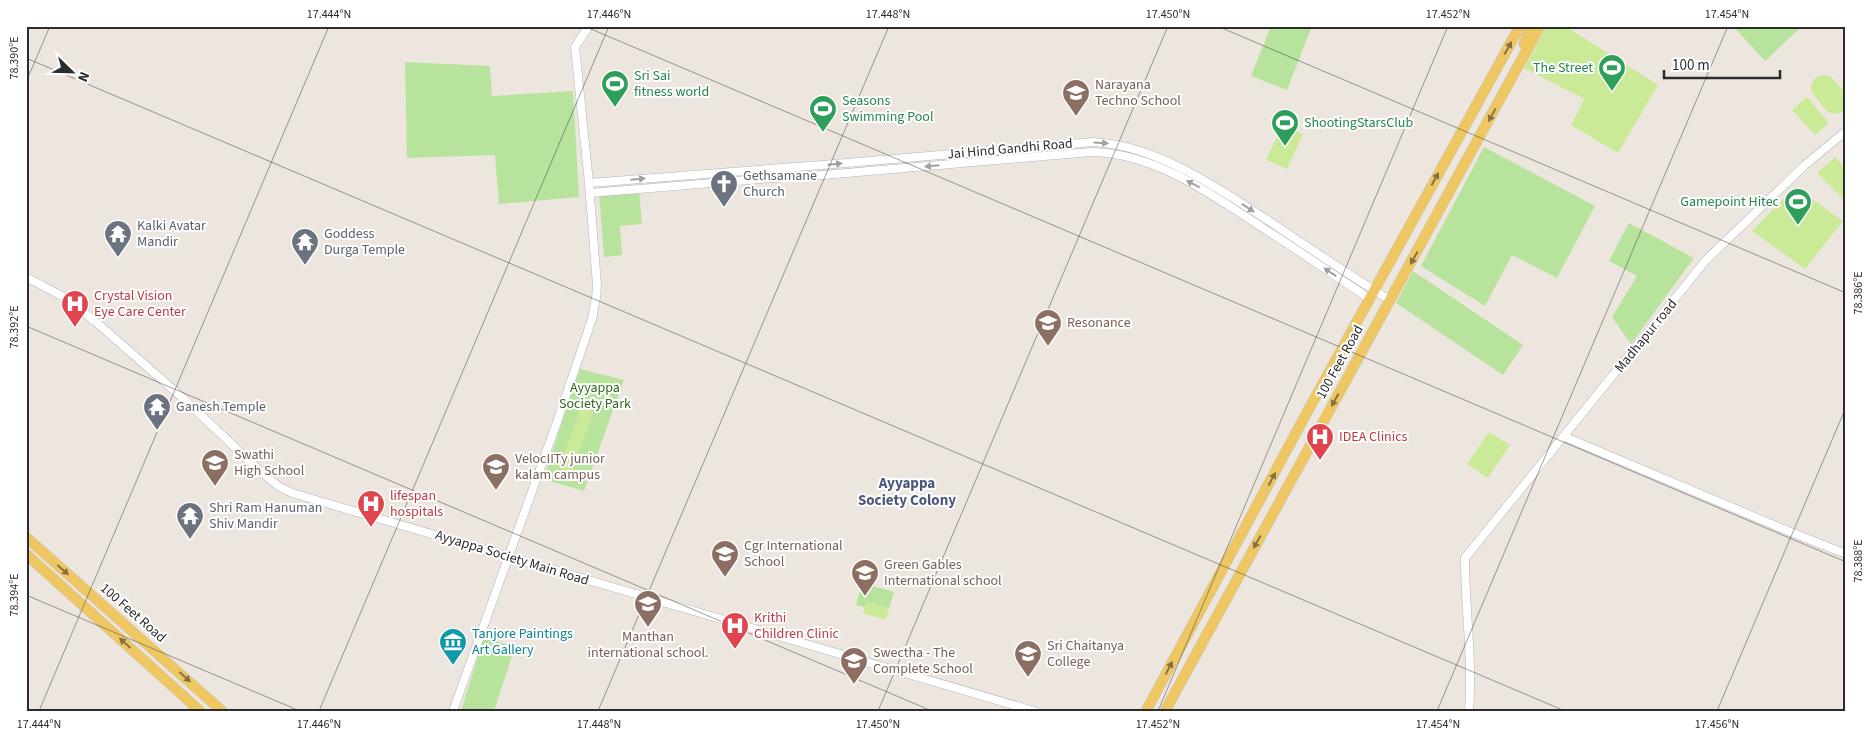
<svg xmlns="http://www.w3.org/2000/svg" width="1872" height="737" font-family="'Source Sans 3',sans-serif">
	<style>
		.green { fill: #b8e39c }
		.pitch { fill: #cbea98 }
		.lines { fill: none; stroke-linecap: round; stroke-linejoin: round }
		.minor-casing { stroke: #b2b6bf; stroke-width: 9 }
		.major-casing { stroke: #c4c4c4; stroke-width: 11 }
		.minor { stroke: #fff; stroke-width: 8 }
		.major { stroke: #efc762; stroke-width: 10 }
		.oneway { fill: #847244 }
		.oneway2 { fill: #a0a0a0 }
		.ticks { fill: none; stroke: #2c2c2c; stroke-width: 1; stroke-opacity: 0.45 }
		.labels { text-anchor: middle; dominant-baseline: central; stroke-width: 4; stroke-linejoin: round; paint-order: stroke }
		.leisure-label { font-size: 14px; fill: #27864d; stroke: #fff; text-anchor: start }
		.education-label { font-size: 14px; fill: #785e54; stroke: #fff; text-anchor: start }
		.street-label { font-size: 14px; fill: #2c2c2c; stroke: #fff }
		.worship-label { font-size: 14px; fill: #5b616d; stroke: #fff; text-anchor: start }
		.health-label { font-size: 14px; fill: #be3a42; stroke: #fff; text-anchor: start }
		.park-label { font-size: 14px; fill: #30691c; stroke: #fff }
		.culture-label { font-size: 14px; fill: #0d838f; stroke: #fff; text-anchor: start }
		.neighbourhood-label { font-size: 15px; font-weight: bold; fill: #4c577d; stroke: #fff }
		.neatline { fill: none; stroke: #2c2c2c; stroke-width: 2 }
		.ticks-label { font-size: 12px; text-anchor: middle; fill: #2c2c2c }
	</style>
	<rect width="100%" height="100%" fill="#ede6df"/>
	<!-- green -->
	<path class="green" d="M1271,26H1312L1287,90L1251,76Z
		M1733,26H1802L1765,61Z
		M405,62L490,66L492,96L573,91L579,197L499,204L495,155L407,158Z
		M1484,147L1595,206L1557,278L1512,255L1485,306L1421,266Z
		M639,190L642,224L620,226L622,255L604,257L599,193Z
		M1629,223L1694,258L1631,344L1612,317L1637,276L1609,261Z
		M1413,271L1523,345L1503,375L1396,303Z
		M580,369L624,380L584,491L543,479Z
		M862,583L894,592L889,608L867,602L865,607L856,605Z
		M484,637L515,647L494,711H461Z"/>
	<!-- pitch -->
	<path class="pitch" d="M1547,26H1565L1658,85L1618,153L1571,125L1584,99L1524,68Z
		M1825,75L1831,77L1846,94V106L1843,112L1836,114L1828,112L1812,93L1811,84L1816,77Z
		M1807,97L1829,123L1815,135L1792,110Z
		M1283,124L1303,134L1287,169L1266,160Z
		M1835,157L1846,169V196L1843,199L1817,173Z
		M1795,187L1843,221L1805,269L1752,231Z
		M581,407L593,412L572,472L559,467Z
		M1489,432L1510,445L1488,478L1467,464Z
		M867,602L889,608L886,620L863,613Z"/>
	<g class="lines">
		<defs>
			<path id="minor" d="M589,183L822,165L1094,142C1158,146 1216,187 1269,221C1309,248 1349,275 1390,300
				M590,193L772,178L823,175L1091,152C1155,153 1211,194 1263,228C1299,251 1334,275 1370,299
				M26,277L64,297L96,322L185,400L259,470L278,486L292,493L1034,711
				M1565,437L1788,531L1846,554
				M453,711L557,422L592,319L596,298L597,285L589,183L575,47L589,26
				M1469,711C1473,660 1465,609 1465,558L1706,260L1805,165L1846,131"/>
			<path id="major" d="M1524,44L1532,26
				M26,537L222,711
				M26,554L200,711
				M1146,711L1311,405L1520,26
				M1165,711L1540,26"/>
		</defs>
		<!-- minor casing -->
		<use href="#minor" class="minor-casing"/>
		<!-- major casing -->
		<use href="#major" class="major-casing"/>
		<!-- minor -->
		<use href="#minor" class="minor"/>
		<!-- major -->
		<use href="#major" class="major"/>
	</g>
	<!-- one-way arrows -->
	<defs><path id="oneway-solid" d="M-6-.8H1V-3.2L6.5 0L1 3.2V.8H-6Z" transform="scale(1.25)"/></defs>
	<g class="oneway">
		<use href="#oneway-solid" transform="translate(1508 48) rotate(-61)"/>
		<use href="#oneway-solid" transform="translate(1492 115) rotate(118)"/>
		<use href="#oneway-solid" transform="translate(1435 179) rotate(-61)"/>
		<use href="#oneway-solid" transform="translate(1414 258) rotate(119)"/>
		<use href="#oneway-solid" transform="translate(1335 400) rotate(119)"/>
		<use href="#oneway-solid" transform="translate(1272 479) rotate(-62)"/>
		<use href="#oneway-solid" transform="translate(1257 542) rotate(119)"/>
		<use href="#oneway-solid" transform="translate(63 570) rotate(41)"/>
		<use href="#oneway-solid" transform="translate(125 643) rotate(-138)"/>
		<use href="#oneway-solid" transform="translate(1169 668) rotate(-62)"/>
		<use href="#oneway-solid" transform="translate(185 677) rotate(42)"/>
	</g>
	<g class="oneway2">
		<use href="#oneway-solid" transform="translate(1101 143) rotate(3)"/>
		<use href="#oneway-solid" transform="translate(835 164) rotate(-5)"/>
		<use href="#oneway-solid" transform="translate(932 166) rotate(175)"/>
		<use href="#oneway-solid" transform="translate(638 179) rotate(-5)"/>
		<use href="#oneway-solid" transform="translate(1193 184) rotate(-153)"/>
		<use href="#oneway-solid" transform="translate(1248 208) rotate(33)"/>
		<use href="#oneway-solid" transform="translate(1330 272) rotate(-146)"/>
	</g>
	<!-- ticks -->
	<path class="ticks" d="M584,26L1846,562M1217,26L1846,293M26,58L1565,711M26,82L50,26M26,326L932,711M26,595L300,711M39,711L329,26M319,711L609,26M598,711L889,26M878,711L1168,26M1158,711L1448,26M1437,711L1728,26M1717,711L1846,407"/>
	<!-- icons -->
	<defs>
		<symbol id="stadium-pin" viewBox="-11 -11 22 30"><path d="M0 17L-7.5 6A9.5 9.5 0 1 1 7.5 6Z" fill="#2e9e5b" stroke="#fff"/><path d="M0-5a6.5 5 0 1 0 0 10a6.5 5 0 1 0 0-10ZM-3.5-1.8h7v3.6h-7Z" fill="#fff"/></symbol>
		<symbol id="school-pin" viewBox="-11 -11 22 30"><path d="M0 17L-7.5 6A9.5 9.5 0 1 1 7.5 6Z" fill="#8d6e63" stroke="#fff"/><path d="M0-5L7-2L0 1L-7-2ZM-4 1L0 2.5L4 1V4Q0 6-4 4Z" fill="#fff"/></symbol>
		<symbol id="church-pin" viewBox="-11 -11 22 30"><path d="M0 17L-7.5 6A9.5 9.5 0 1 1 7.5 6Z" fill="#6b7280" stroke="#fff"/><path d="M-1.2-6h2.4v3.5h3.3v2.4h-3.3V6h-2.4V-.1h-3.3v-2.4h3.3Z" fill="#fff"/></symbol>
		<symbol id="temple-pin" viewBox="-11 -11 22 30"><path d="M0 17L-7.5 6A9.5 9.5 0 1 1 7.5 6Z" fill="#6b7280" stroke="#fff"/><path d="M0-6L5-2H3V0L6.5 2.5H4V6H1.5V3h-3V6H-4V2.5H-6.5L-3 0V-2H-5Z" fill="#fff"/></symbol>
		<symbol id="hospital-pin" viewBox="-11 -11 22 30"><path d="M0 17L-7.5 6A9.5 9.5 0 1 1 7.5 6Z" fill="#e0444e" stroke="#fff"/><path d="M-5-5h3v3.5h4V-5h3V5h-3V1.5h-4V5h-3Z" fill="#fff"/></symbol>
		<symbol id="university-pin" viewBox="-11 -11 22 30"><path d="M0 17L-7.5 6A9.5 9.5 0 1 1 7.5 6Z" fill="#8d6e63" stroke="#fff"/><path d="M0-5L7-2L0 1L-7-2ZM-4 1L0 2.5L4 1V4Q0 6-4 4Z" fill="#fff"/></symbol>
		<symbol id="museum-pin" viewBox="-11 -11 22 30"><path d="M0 17L-7.5 6A9.5 9.5 0 1 1 7.5 6Z" fill="#0f9aa8" stroke="#fff"/><path d="M0-6L6-3V-2H-6V-3ZM-5-1h2V3h-2ZM-1-1h2V3h-2ZM3-1h2V3H3ZM-6 4H6V6H-6Z" fill="#fff"/></symbol>
	</defs>
	<g fill-rule="evenodd">
		<use href="#stadium-pin" x="1596" y="52" width="32" height="43"/>
		<use href="#stadium-pin" x="599" y="68" width="32" height="43"/>
		<use href="#school-pin" x="1060" y="77" width="32" height="43"/>
		<use href="#stadium-pin" x="807" y="93" width="32" height="43"/>
		<use href="#stadium-pin" x="1269" y="107" width="32" height="43"/>
		<use href="#church-pin" x="708" y="168" width="32" height="43"/>
		<use href="#stadium-pin" x="1782" y="186" width="32" height="43"/>
		<use href="#temple-pin" x="102" y="218" width="32" height="43"/>
		<use href="#temple-pin" x="289" y="226" width="32" height="43"/>
		<use href="#hospital-pin" x="59" y="288" width="32" height="43"/>
		<use href="#university-pin" x="1032" y="307" width="32" height="43"/>
		<use href="#temple-pin" x="141" y="391" width="32" height="43"/>
		<use href="#hospital-pin" x="1304" y="421" width="32" height="43"/>
		<use href="#school-pin" x="199" y="447" width="32" height="43"/>
		<use href="#university-pin" x="480" y="451" width="32" height="43"/>
		<use href="#hospital-pin" x="355" y="488" width="32" height="43"/>
		<use href="#temple-pin" x="174" y="500" width="32" height="43"/>
		<use href="#school-pin" x="709" y="538" width="32" height="43"/>
		<use href="#school-pin" x="849" y="557" width="32" height="43"/>
		<use href="#school-pin" x="632" y="588" width="32" height="43"/>
		<use href="#hospital-pin" x="719" y="610" width="32" height="43"/>
		<use href="#museum-pin" x="437" y="626" width="32" height="43"/>
		<use href="#university-pin" x="1012" y="638" width="32" height="43"/>
		<use href="#school-pin" x="838" y="645" width="32" height="43"/>
	</g>
	<g class="labels">
		<!-- leisure labels -->
		<g class="leisure-label">
			<text x="1593" y="68" text-anchor="end">The Street</text>
			<text x="634" y="76">Sri Sai<tspan x="634" dy="16">fitness world</tspan></text>
			<text x="842" y="101">Seasons<tspan x="842" dy="16">Swimming Pool</tspan></text>
			<text x="1304" y="123">ShootingStarsClub</text>
			<text x="1779" y="202" text-anchor="end">Gamepoint Hitec</text>
		</g>
		<!-- education labels -->
		<g class="education-label">
			<text x="1095" y="85">Narayana<tspan x="1095" dy="16">Techno School</tspan></text>
			<text x="1067" y="323">Resonance</text>
			<text x="234" y="455">Swathi<tspan x="234" dy="16">High School</tspan></text>
			<text x="515" y="459">VelocIITy junior<tspan x="515" dy="16">kalam campus</tspan></text>
			<text x="744" y="546">Cgr International<tspan x="744" dy="16">School</tspan></text>
			<text x="884" y="565">Green Gables<tspan x="884" dy="16">International school</tspan></text>
			<text x="648" y="637" text-anchor="middle">Manthan<tspan x="648" dy="16">international school.</tspan></text>
			<text x="1047" y="646">Sri Chaitanya<tspan x="1047" dy="16">College</tspan></text>
			<text x="873" y="653">Swectha - The<tspan x="873" dy="16">Complete School</tspan></text>
		</g>
		<!-- street labels -->
		<g class="street-label">
			<text transform="translate(1010 149) rotate(-5)">Jai Hind Gandhi Road</text>
			<text transform="translate(1646 336) rotate(-51)">Madhapur road</text>
			<text transform="translate(1340 362) rotate(-61)">100 Feet Road</text>
			<text transform="translate(512 558) rotate(17)">Ayyappa Society Main Road</text>
			<text transform="translate(133 613) rotate(41)">100 Feet Road</text>
		</g>
		<!-- worship labels -->
		<g class="worship-label">
			<text x="743" y="176">Gethsamane<tspan x="743" dy="16">Church</tspan></text>
			<text x="137" y="226">Kalki Avatar<tspan x="137" dy="16">Mandir</tspan></text>
			<text x="324" y="234">Goddess<tspan x="324" dy="16">Durga Temple</tspan></text>
			<text x="176" y="407">Ganesh Temple</text>
			<text x="209" y="508">Shri Ram Hanuman<tspan x="209" dy="16">Shiv Mandir</tspan></text>
		</g>
		<!-- health labels -->
		<g class="health-label">
			<text x="94" y="296">Crystal Vision<tspan x="94" dy="16">Eye Care Center</tspan></text>
			<text x="1339" y="437">IDEA Clinics</text>
			<text x="390" y="496">lifespan<tspan x="390" dy="16">hospitals</tspan></text>
			<text x="754" y="618">Krithi<tspan x="754" dy="16">Children Clinic</tspan></text>
		</g>
		<!-- park labels -->
		<g class="park-label">
			<text x="595" y="388">Ayyappa<tspan x="595" dy="16">Society Park</tspan></text>
		</g>
		<!-- culture labels -->
		<g class="culture-label">
			<text x="472" y="634">Tanjore Paintings<tspan x="472" dy="16">Art Gallery</tspan></text>
		</g>
		<!-- neighbourhood labels -->
		<g class="neighbourhood-label">
			<text x="907" y="483">Ayyappa<tspan x="907" dy="17">Society Colony</tspan></text>
		</g>
	</g>
	<!-- border -->
	<rect width="1872" height="737" fill="none" stroke="#ffffff" stroke-width="55"/>
	<!-- north arrow -->
	<g transform="translate(72 72) rotate(113)" stroke="#ffffff" stroke-width="4" paint-order="stroke">
	<path d="M0-4L9 19L0 12L-9 19Z" fill="#2c2c2c"/>
	<text y="-8" font-size="14" font-weight="bold" text-anchor="middle" fill="#2c2c2c">N</text>
	</g>
	<!-- scale -->
	<path d="M1664 70v8h116v-8" fill="none" stroke="#2c2c2c" stroke-width="2.5"/>
	<text x="1672" y="70" font-size="15" fill="#2c2c2c" stroke="#ffffff" stroke-width="4" paint-order="stroke">100 m</text>
	<rect x="28" y="28" width="1816" height="682" class="neatline"/>
	<g class="ticks-label">
		<text x="329" y="18">17.444°N</text>
		<text x="609" y="18">17.446°N</text>
		<text x="888" y="18">17.448°N</text>
		<text x="1168" y="18">17.450°N</text>
		<text x="1448" y="18">17.452°N</text>
		<text x="1727" y="18">17.454°N</text>
		<text transform="translate(14 58) rotate(-90)" y="4">78.390°E</text>
		<text transform="translate(1858 293) rotate(-90)" y="4">78.386°E</text>
		<text transform="translate(14 327) rotate(-90)" y="4">78.392°E</text>
		<text transform="translate(1858 561) rotate(-90)" y="4">78.388°E</text>
		<text transform="translate(14 595) rotate(-90)" y="4">78.394°E</text>
		<text x="39" y="728">17.444°N</text>
		<text x="319" y="728">17.446°N</text>
		<text x="599" y="728">17.448°N</text>
		<text x="878" y="728">17.450°N</text>
		<text x="1158" y="728">17.452°N</text>
		<text x="1438" y="728">17.454°N</text>
		<text x="1717" y="728">17.456°N</text>
	</g>
</svg>
